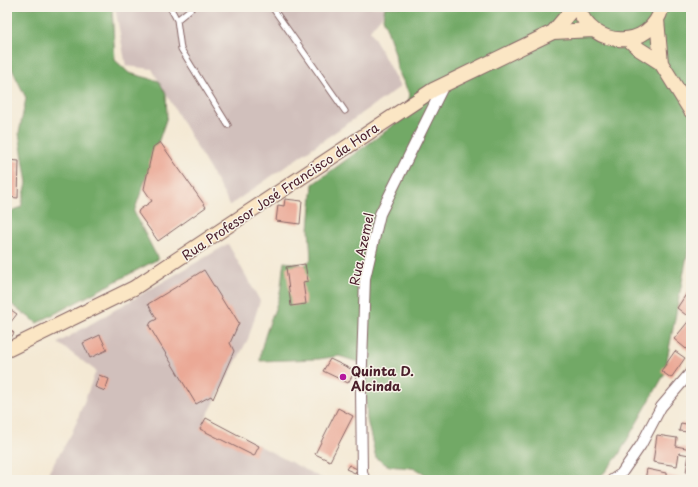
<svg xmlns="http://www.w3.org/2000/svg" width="698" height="487" font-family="'Playpen Sans',sans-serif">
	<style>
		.industrial { fill: #d1c0bc }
		.forest { fill: #72a966; stroke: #5e6448 }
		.building { fill: #eba996 }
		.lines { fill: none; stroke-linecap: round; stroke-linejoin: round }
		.lane-casing { stroke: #866666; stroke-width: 7 }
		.street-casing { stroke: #866666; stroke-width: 12 }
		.secondary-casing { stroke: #866666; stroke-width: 16 }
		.lane { stroke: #fff; stroke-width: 5 }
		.street { stroke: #fff; stroke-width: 10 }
		.secondary { stroke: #fbe6c4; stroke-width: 14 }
		.poi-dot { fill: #b5179e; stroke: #f7f3e8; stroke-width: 1.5 }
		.labels { text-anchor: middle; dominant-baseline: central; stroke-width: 3; stroke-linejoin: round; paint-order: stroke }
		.street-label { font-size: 13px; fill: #4a1f2b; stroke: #f7f3e8 }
		.poi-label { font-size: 13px; font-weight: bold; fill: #4a1f2b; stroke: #f7f3e8; text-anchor: start }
	</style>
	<rect width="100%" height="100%" fill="#f7f3e8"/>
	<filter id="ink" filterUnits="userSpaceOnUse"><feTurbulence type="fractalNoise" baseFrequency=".025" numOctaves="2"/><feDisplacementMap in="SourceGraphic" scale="8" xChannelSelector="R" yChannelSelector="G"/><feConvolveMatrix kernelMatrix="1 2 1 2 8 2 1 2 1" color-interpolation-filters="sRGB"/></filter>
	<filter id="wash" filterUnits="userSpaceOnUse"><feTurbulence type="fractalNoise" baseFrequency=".012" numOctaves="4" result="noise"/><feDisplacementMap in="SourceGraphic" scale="16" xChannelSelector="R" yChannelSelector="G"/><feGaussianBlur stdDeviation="0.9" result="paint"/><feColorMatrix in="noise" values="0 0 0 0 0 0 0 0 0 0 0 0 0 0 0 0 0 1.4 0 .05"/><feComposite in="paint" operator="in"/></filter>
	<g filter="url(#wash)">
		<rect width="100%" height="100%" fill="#f4e9d4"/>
		<!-- industrial -->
		<path class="industrial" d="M115,7H389L370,30L400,87L230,205L152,69L126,66Z
			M228,244L260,301L248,339L206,418L325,480H44L72,433L96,371L58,343Z"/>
		<!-- forest -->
		<path class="forest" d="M7,7H112L115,60L129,73L159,81L166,94L167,117L134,212L158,259L37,323L7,301V213L21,207L27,183L19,133L26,98L9,63L7,62Z
			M385,7H691V245L688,251L664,375L618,456L603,474L591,480H430C418,464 406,469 390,466C385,465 380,460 376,458L367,420L365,383L358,362L339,356L319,359L260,361C261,338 274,316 280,293C282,283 282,272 284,262L305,265L311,259L309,229L313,184L390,128L405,114L410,95L397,69L395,53L383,18Z"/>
		<g id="blocks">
			<!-- building -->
			<path class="building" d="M160,142L206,207L158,241L138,213L139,210L152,201L144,189L153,147Z
				M7,160L19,161L18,198L7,197Z
				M285,199L302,201L300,224L276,221L278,205L284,206Z
				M305,264L308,281L303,282L306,304L291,306L286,267Z
				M204,270L228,309L229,307L239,323L230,343L234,351L213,399L211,396L196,404L149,326L151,322L157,319L148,304Z
				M691,287V308L686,315L677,308Z
				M8,308L17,314L7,327V310Z
				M691,318V353L674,339Z
				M7,327L14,333L11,338L7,335Z
				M100,335L107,350L90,358L83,343Z
				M675,351L685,358L671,378L661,371Z
				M330,359L355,371L348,383L323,371Z
				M99,375L109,379L105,391L95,387Z
				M338,408L353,416L330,461L315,454Z
				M206,418L259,446L254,456L200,429Z
				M681,423L691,425V437H687L688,432L679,431Z
				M657,435L677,438L676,446L691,449V472H686L689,455L679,453L677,466L653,462Z
				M349,465L357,469L355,473L346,469Z
				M647,469L666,473V475L681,478V480H645Z"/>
		</g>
	</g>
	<g filter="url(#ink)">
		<use href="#blocks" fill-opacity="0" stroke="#866666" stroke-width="1"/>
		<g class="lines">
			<defs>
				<path id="lane" d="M170,7L177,20
					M193,7L177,20L181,49L228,125
					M272,7L345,111"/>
				<path id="street" d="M365,480L362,473L361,391L365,278L380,214L444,85
					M612,480L621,474L641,445L661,407L691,372"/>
				<path id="secondary" d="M578,7C591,49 651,51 662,7
					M657,20L661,63L691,111
					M553,32L570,12L572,7
					M628,39L639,49L661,63
					M7,350L134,288L433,90L553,32L593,30"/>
			</defs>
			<!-- lane casing -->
			<use href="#lane" class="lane-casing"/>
			<!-- street casing -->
			<use href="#street" class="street-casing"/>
			<!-- secondary casing -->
			<use href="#secondary" class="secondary-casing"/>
			<!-- lane -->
			<use href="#lane" class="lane"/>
			<!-- street -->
			<use href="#street" class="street"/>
			<!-- secondary -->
			<use href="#secondary" class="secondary"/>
		</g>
	</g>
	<!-- markers -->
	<circle class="poi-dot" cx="343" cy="377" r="4"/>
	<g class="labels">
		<!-- street labels -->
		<g class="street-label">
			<text transform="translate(280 191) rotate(-34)">Rua Professor José Francisco da Hora</text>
			<text transform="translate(361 249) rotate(-78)">Rua Azemel</text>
		</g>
		<!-- poi labels -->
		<g class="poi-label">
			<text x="351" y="370">Quinta D.<tspan x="351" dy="15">Alcinda</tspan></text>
		</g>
	</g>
	<!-- margin -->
	<rect width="698" height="487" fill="none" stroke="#f7f3e8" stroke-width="24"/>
</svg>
